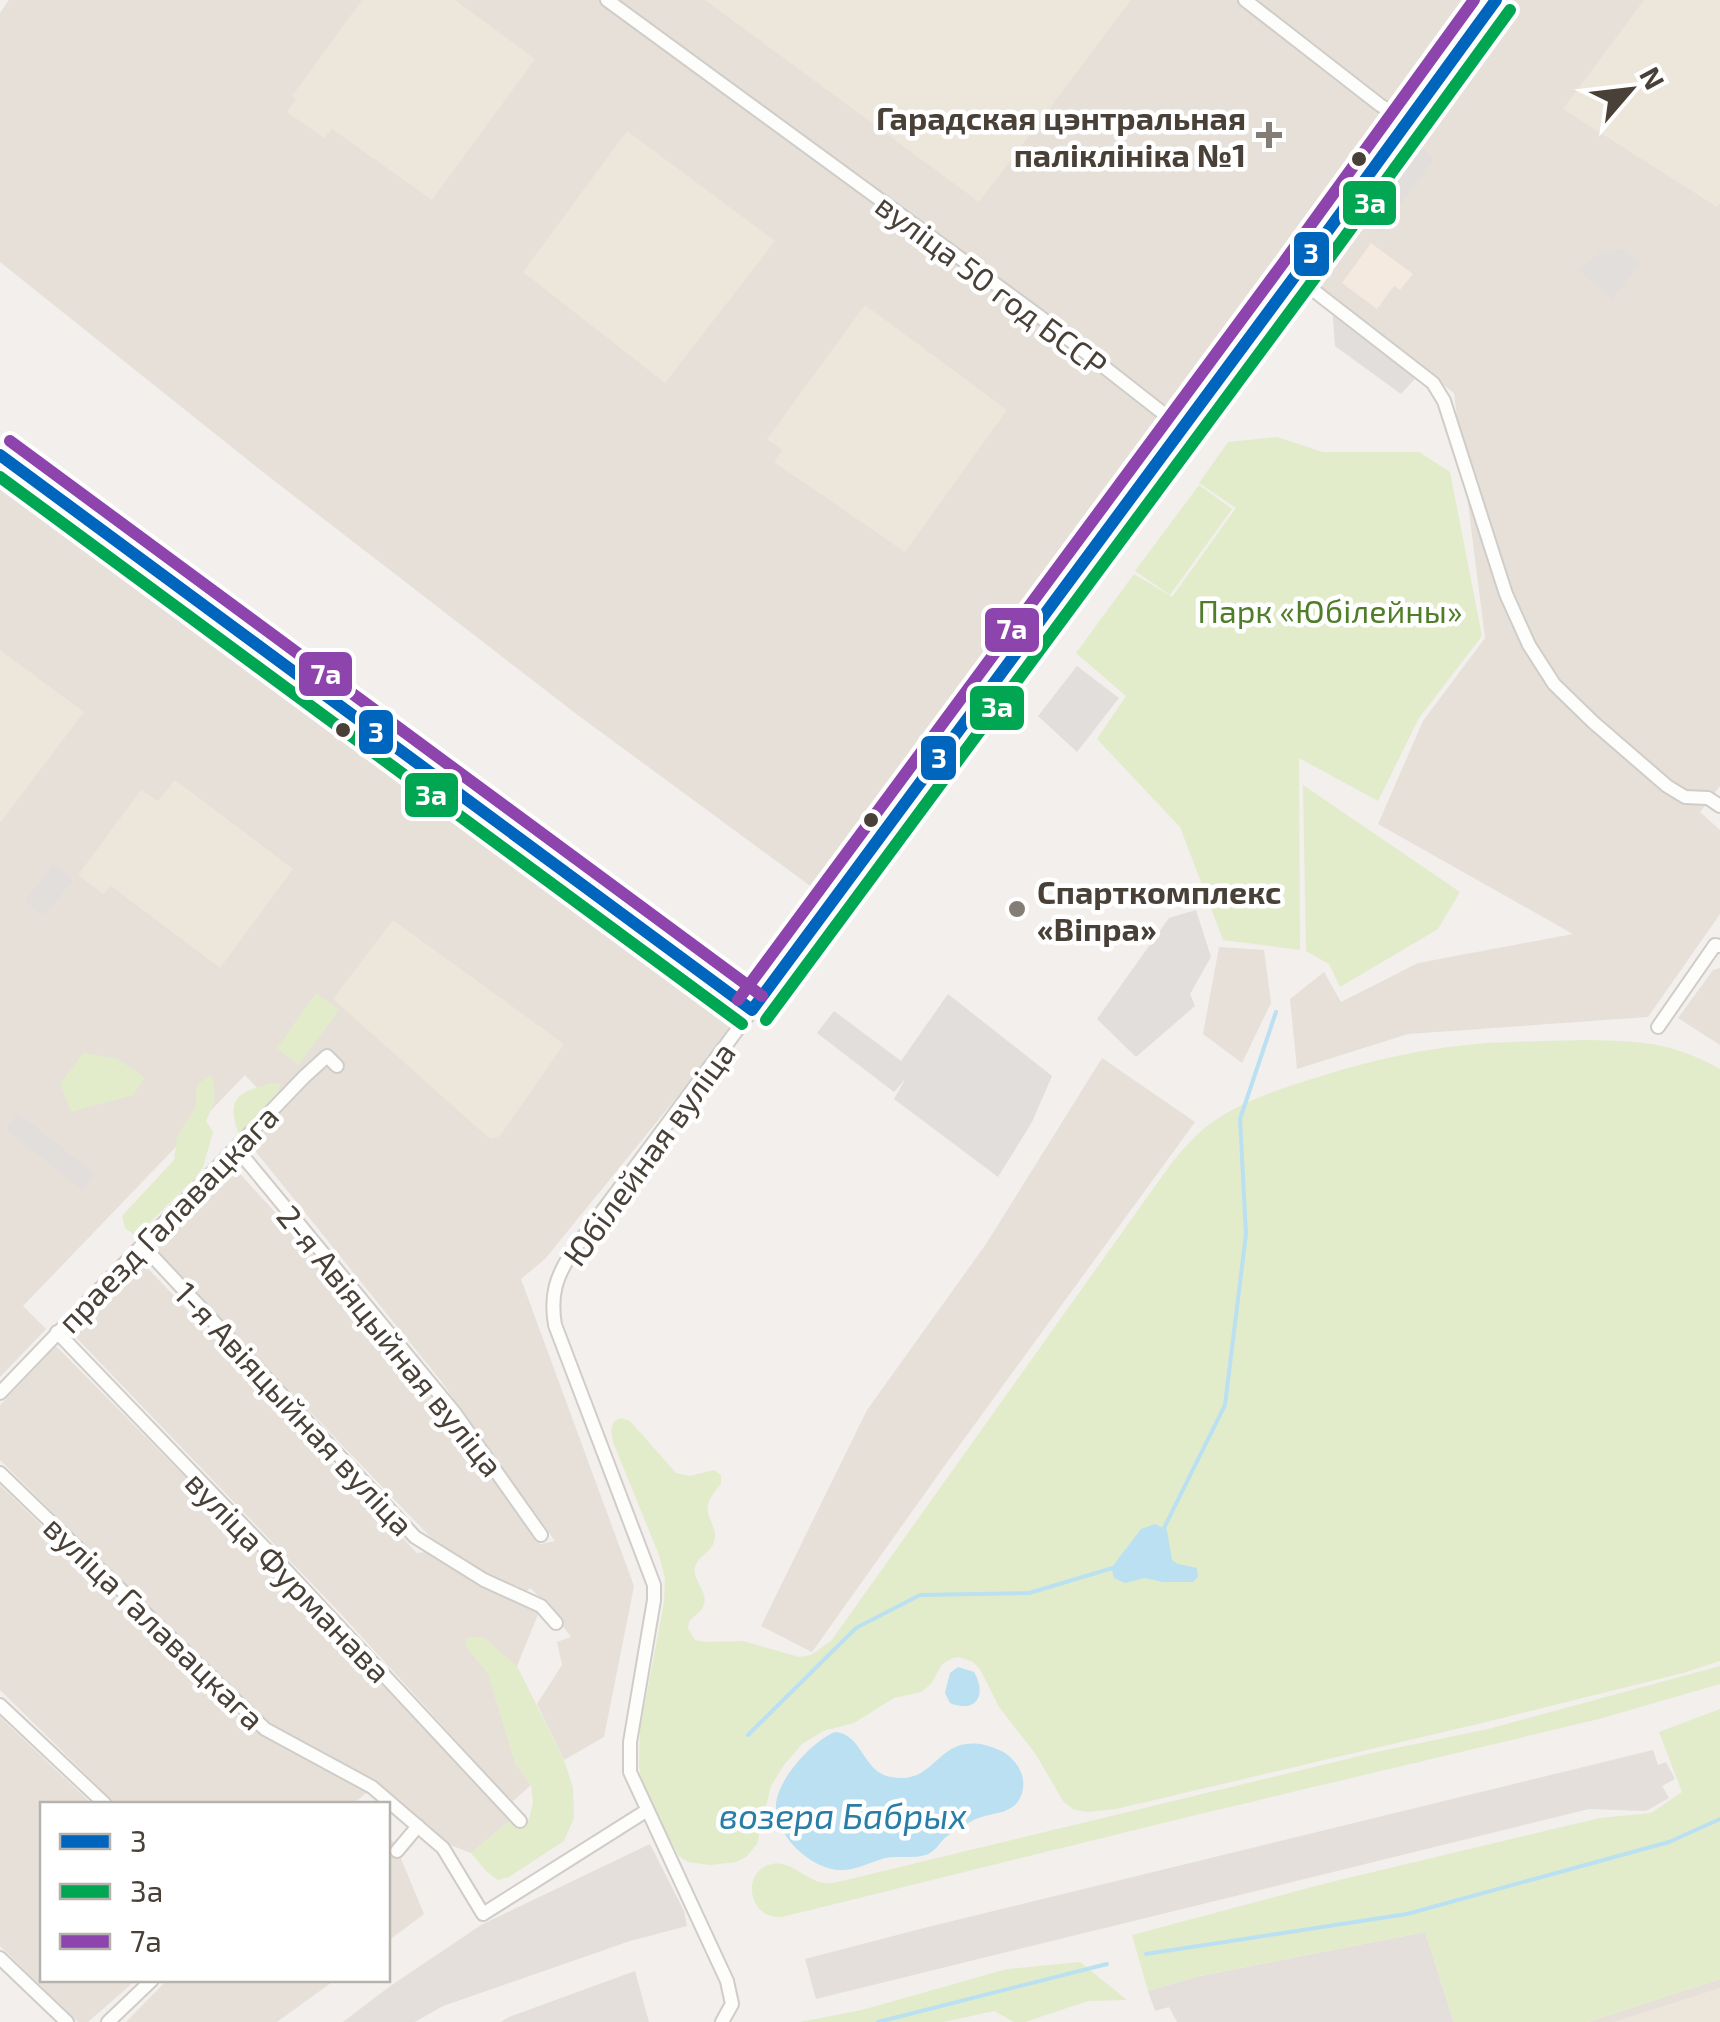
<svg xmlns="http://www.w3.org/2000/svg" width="1720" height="2022" font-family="'Exo 2',sans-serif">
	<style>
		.residential { fill: #e6e0d9 }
		.commercial { fill: #f5eadf }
		.industrial { fill: #e4dfdb }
		.education { fill: #ede6db }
		.green { fill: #e2eccb }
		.parking { fill: #e1dedb }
		.water { fill: #bbe0f1 }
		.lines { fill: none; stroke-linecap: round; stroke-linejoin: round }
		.stream { stroke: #bbe0f1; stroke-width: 4 }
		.minor-casing { stroke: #d0cdc9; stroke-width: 16 }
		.major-casing { stroke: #d4c9b9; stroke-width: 19 }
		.minor { stroke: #fdfdfc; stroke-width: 12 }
		.major { stroke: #f1ece4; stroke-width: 15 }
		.bus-1-casing { stroke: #fff; stroke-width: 20 }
		.bus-2-casing { stroke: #fff; stroke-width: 20 }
		.bus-3-casing { stroke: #fff; stroke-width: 20 }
		.bus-1 { stroke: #0065bd; stroke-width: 12 }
		.bus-2 { stroke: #00a651; stroke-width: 12 }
		.bus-3 { stroke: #8e44ad; stroke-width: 12 }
		.poi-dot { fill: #847d76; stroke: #fff; stroke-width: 4 }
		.bus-dot { fill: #494037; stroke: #fff; stroke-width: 4 }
		.labels { text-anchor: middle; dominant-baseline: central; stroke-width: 9; stroke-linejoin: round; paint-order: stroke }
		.poi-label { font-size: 32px; font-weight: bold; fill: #494037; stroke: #fff; text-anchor: end }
		.street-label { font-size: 32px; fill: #494037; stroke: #fff }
		.park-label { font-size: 32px; fill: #507d28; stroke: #fff }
		.water-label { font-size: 35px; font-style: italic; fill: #297ea7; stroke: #fff }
		.line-badge { stroke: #fff; stroke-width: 4 }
		.badge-label { font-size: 28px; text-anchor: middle; font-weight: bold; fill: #fff }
	</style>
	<rect width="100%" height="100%" fill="#f2efec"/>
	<!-- residential -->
	<path class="residential" d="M9,0H1720V786L1700,812L1720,830V914L1648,1017L1408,1034L1297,1069L1290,999L1324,972L1341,1002L1418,963L1573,934L1378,824L1423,721L1485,638L1454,393L1282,257L824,896L579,716L259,469L0,262V13Z
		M0,464L747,1011L545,1259L521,1279L634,1586L604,1737L564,1760L537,1704L562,1665L557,1642L571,1637L546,1603L530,1588L524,1593L516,1585L513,1587L492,1578L437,1544L151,1246L231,1164L332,1275L428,1392L540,1544L555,1541L441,1381L252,1147L279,1111L245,1075L23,1306L46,1329L0,1377Z
		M1219,947L1264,950L1271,1003L1242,1063L1203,1034Z
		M1720,968V1045L1678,1018L1713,970Z
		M1102,1058L1195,1122L948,1461L812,1652L761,1626L867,1410L986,1244Z
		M140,1260L417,1553L425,1552L481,1584L539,1612L517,1666L489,1675L515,1763L531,1785L512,1802L341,1614L69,1330Z
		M56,1346L296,1589L511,1820L471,1853L445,1843L379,1783L355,1802L356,1804H116L0,1690V1485L242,1720L251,1710L0,1460V1405Z
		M0,1717L92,1804H42V1980H136L88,2022H78L0,1946Z
		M388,1836L395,1844L424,1914L388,1941Z
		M1720,1979V2022H1588Z
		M167,1980H335L277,2022H126Z"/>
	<!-- commercial -->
	<path class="commercial" d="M1371,243L1413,274L1400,290L1394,286L1377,309L1342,283Z"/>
	<!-- industrial -->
	<path class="industrial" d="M1653,1750L1658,1765L1666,1762L1675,1779L1662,1786L1669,1798L1646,1811L1589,1809L816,1999L805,1959L924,1928Z
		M650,1844L684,1911L687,1926L630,1941L443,2006L415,2022H343L389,1987L481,1925Z
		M1425,1932L1454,2022H1177L1169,2007L1155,2011L1148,1991L1195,1977Z
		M635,1971L649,2022H501L509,2017Z"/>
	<!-- education -->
	<path class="education" d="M362,0H455L535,59L432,200L332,129L324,138L287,112L296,99L292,96Z
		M705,0H1131L979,202Z
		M1644,0H1720V203L1717,207L1563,109Z
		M627,131L775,241L665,383L523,272Z
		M865,305L1007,410L905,552L774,462L782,450L767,439Z
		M0,650L84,712L0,823Z
		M175,780L293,869L220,968L111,886L103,894L78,875L141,790L158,801Z
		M393,920L564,1044L500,1136L490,1139L333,999Z
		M1720,1988V2022H1614Z"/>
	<!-- green -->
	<path class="green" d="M1277,437L1323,452H1419L1450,472L1482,636L1419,718L1378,801L1299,758L1300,950L1223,940L1180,827L1097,739L1126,696L1076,653L1134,574L1172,597L1236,508L1199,483L1228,442Z
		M1199,485L1232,509L1170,595L1135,571Z
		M1303,785L1460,892L1438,929L1340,987L1329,964L1306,951Z
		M316,993L339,1010L298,1065L277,1048Z
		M1587,1040C1641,1041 1672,1042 1720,1069V1661L1683,1673L1482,1723L1116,1809L1086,1812L1073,1809L1063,1801L1035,1753L999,1707L980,1669L973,1662L959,1657L953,1658L942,1664L931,1684L921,1692L894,1698L854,1723L823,1731L802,1744L784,1765L771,1786L757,1844L746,1857L736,1862L710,1865L688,1862L679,1856L655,1812L642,1782L639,1766L640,1729L664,1603L665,1579L659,1555L613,1442L611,1430L614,1421L621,1418L630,1421L676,1473L690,1476L714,1470L721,1475V1484C692,1516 720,1519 714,1542C711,1553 698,1555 695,1567C692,1580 708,1591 704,1604C702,1612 693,1616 689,1622L688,1629L695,1640L705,1642L743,1641L799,1657L811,1655L831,1641L1168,1168C1182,1150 1197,1132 1217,1119C1246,1100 1282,1088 1315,1078C1371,1060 1429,1047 1488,1043C1521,1041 1554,1041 1587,1040Z
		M83,1053L118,1059L145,1078L133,1095L71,1112L60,1084Z
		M209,1076L213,1078L215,1100L206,1121L213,1132L203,1167L196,1177L136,1236L125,1228L122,1216L174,1160L177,1137L195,1108L197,1085Z
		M274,1083L281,1084L274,1101L239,1135C225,1096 239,1092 274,1083Z
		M468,1637H483L517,1666L564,1760L573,1788L574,1818L564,1841L509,1877L498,1880L487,1872L471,1853L511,1820L518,1826L529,1819L533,1803L531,1785L515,1763L488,1674L465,1645Z
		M1720,1666V1684L1599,1719L1175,1820L782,1917C748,1919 742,1874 768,1865C787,1858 802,1876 819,1882C827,1884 835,1883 842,1881L1372,1753L1488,1729Z
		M1720,1709V1979L1588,2022H1454L1425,1932L1195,1977L1148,1991L1132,1935L1327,1883L1600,1818L1651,1813L1682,1792L1659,1732Z
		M1080,1962L1127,2000L1088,2001L1025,2022H1014L994,2011L944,2022H800L862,2010L1007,1969Z"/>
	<!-- parking -->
	<path class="parking" d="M1411,141L1434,158L1380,234L1357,217Z
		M1622,249L1640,263L1613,299L1578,270L1598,254Z
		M1332,303L1420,373L1401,394L1335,346Z
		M1077,666L1119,698L1077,752L1038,716Z
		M53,863L73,880L44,916L25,901Z
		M1196,910L1211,957L1190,994L1195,1006L1136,1057L1097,1019L1169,918Z
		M948,994L1052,1076L1032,1122L998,1177L894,1099L906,1078L894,1092L817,1033L834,1011L901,1061Z
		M18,1113L95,1174L82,1190L6,1129Z"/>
	<!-- water -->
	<path class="water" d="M1155,1524L1167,1530L1172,1560L1178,1564L1197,1568L1198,1577L1193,1582H1163L1145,1578L1125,1583L1114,1578L1112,1570L1115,1563L1141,1529Z
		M958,1667L974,1672C987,1694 977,1714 950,1703L945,1693L950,1673Z
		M835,1732C863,1734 862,1772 891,1777C937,1786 936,1734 985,1745C995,1748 1005,1751 1012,1759C1021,1768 1026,1781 1022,1793C1015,1817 989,1811 972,1821C963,1826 954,1831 946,1837C940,1842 937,1849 930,1853C918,1860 899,1855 885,1858C871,1862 857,1870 841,1870C812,1870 775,1836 776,1806C776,1781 812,1741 835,1732Z"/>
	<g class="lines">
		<!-- stream -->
		<path class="stream" d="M1163,1530L1225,1405L1246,1234L1240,1119L1276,1012
			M748,1735L856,1628L920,1595L1029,1593L1116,1567
			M1146,1954L1407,1914L1669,1842L1720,1819
			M878,2022L1107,1964"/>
		<defs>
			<path id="minor" d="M607,0L1039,316L1182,428
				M1245,0L1380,105L1406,121
				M1295,276L1433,383L1444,401L1506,594L1529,645L1554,684L1593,722L1667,786L1685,797L1708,798L1720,806
				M1658,1027L1715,945L1720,946
				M237,1149L454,1412L541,1535
				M142,1245L415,1537L484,1580L541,1606L556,1623
				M57,1332L285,1569L520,1821
				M0,1393L304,1077L327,1056L337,1066
				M0,1473L265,1729L372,1787L443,1848L483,1914L646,1811
				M0,1705L105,1804
				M397,1851L418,1826
				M0,1958L67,2022
				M108,2022L152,1980
				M722,2022L732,2004L727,1981L630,1772V1742L654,1600V1585L555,1325C550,1295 556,1277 572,1252L752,1010"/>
			<path id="major" d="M0,455L752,1010L1295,276L1496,0"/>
		</defs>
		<!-- minor casing -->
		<use href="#minor" class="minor-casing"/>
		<!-- major casing -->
		<use href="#major" class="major-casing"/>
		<!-- minor -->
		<use href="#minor" class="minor"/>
		<!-- major -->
		<use href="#major" class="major"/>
		<defs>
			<path id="bus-1" d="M0,455L752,1010
				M752,1010L1295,276L1496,0"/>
			<path id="bus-2" d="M0,477L742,1024
				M766,1020L1309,286L1510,10"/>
			<path id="bus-3" d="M10,441L762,996
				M738,1000L1281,266L1474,0"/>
		</defs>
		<!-- bus-1 casing -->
		<use href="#bus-1" class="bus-1-casing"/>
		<!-- bus-2 casing -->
		<use href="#bus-2" class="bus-2-casing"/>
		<!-- bus-3 casing -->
		<use href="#bus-3" class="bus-3-casing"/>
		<!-- bus-1 -->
		<use href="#bus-1" class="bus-1"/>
		<!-- bus-2 -->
		<use href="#bus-2" class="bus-2"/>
		<!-- bus-3 -->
		<use href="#bus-3" class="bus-3"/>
	</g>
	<!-- markers -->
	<g class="poi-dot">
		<path d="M1264 120h10v10h10v10h-10v10h-10v-10h-10v-10h10z"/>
		<circle cx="1017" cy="909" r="10"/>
	</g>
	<g class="bus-dot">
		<circle cx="1359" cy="159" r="9"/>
		<circle cx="343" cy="730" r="9"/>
		<circle cx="871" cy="820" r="9"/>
	</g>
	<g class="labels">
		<!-- poi labels -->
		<g class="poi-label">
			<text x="1246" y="117">Гарадская цэнтральная<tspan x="1246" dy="37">паліклініка №1</tspan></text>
			<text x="1037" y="891" text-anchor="start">Спарткомплекс<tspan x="1037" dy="37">«Віпра»</tspan></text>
		</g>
		<!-- street labels -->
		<g class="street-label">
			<text transform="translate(992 284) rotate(37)">вуліца 50 год БССР</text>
			<text transform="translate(648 1153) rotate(-54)">Юбілейная вуліца</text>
			<text transform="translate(167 1218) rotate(-46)">праезд Галавацкага</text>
			<text transform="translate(391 1340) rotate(51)">2-я Авіяцыйная вуліца</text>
			<text transform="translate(295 1408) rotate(47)">1-я Авіяцыйная вуліца</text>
			<text transform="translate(289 1576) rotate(46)">вуліца Фурманава</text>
			<text transform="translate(155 1622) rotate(44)">вуліца Галавацкага</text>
		</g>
		<!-- park labels -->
		<g class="park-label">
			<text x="1330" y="610">Парк «Юбілейны»</text>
		</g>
		<!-- water labels -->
		<g class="water-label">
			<text x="843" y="1815">возера Бабрых</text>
		</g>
	</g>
	<g class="line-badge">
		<rect x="1341" y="179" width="57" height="48" rx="10" fill="#00a651"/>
		<rect x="1292" y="230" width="39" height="48" rx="10" fill="#0065bd"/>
		<rect x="983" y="606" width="58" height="48" rx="10" fill="#8e44ad"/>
		<rect x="297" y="650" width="57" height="48" rx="10" fill="#8e44ad"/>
		<rect x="968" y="684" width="58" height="48" rx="10" fill="#00a651"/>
		<rect x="357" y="708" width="38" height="48" rx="10" fill="#0065bd"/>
		<rect x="919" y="734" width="39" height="48" rx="10" fill="#0065bd"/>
		<rect x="403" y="771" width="57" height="48" rx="10" fill="#00a651"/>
	</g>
	<g class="badge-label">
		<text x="1370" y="213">3а</text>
		<text x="1311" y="263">3</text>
		<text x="1012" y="639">7а</text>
		<text x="326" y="684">7а</text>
		<text x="997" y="717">3а</text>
		<text x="376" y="742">3</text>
		<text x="939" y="768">3</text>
		<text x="431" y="805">3а</text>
	</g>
	<!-- legend -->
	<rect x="40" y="1802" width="350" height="180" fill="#ffffff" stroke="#b6b3af" stroke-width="2.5"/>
	<rect x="60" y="1834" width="50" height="15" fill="#0065bd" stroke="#b6b3af" stroke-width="2.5"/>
	<text x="130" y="1852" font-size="30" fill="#494037">3</text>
	<rect x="60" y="1884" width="50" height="15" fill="#00a651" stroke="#b6b3af" stroke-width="2.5"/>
	<text x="130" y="1902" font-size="30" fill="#494037">3а</text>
	<rect x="60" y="1934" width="50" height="15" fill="#8e44ad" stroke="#b6b3af" stroke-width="2.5"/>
	<text x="130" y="1952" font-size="30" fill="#494037">7а</text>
	<!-- north arrow -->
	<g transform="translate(1630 90) rotate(62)" stroke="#ffffff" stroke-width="8" paint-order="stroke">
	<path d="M0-8L18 38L0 25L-18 38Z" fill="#494037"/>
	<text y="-15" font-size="28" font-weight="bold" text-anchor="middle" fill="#494037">N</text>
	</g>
</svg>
